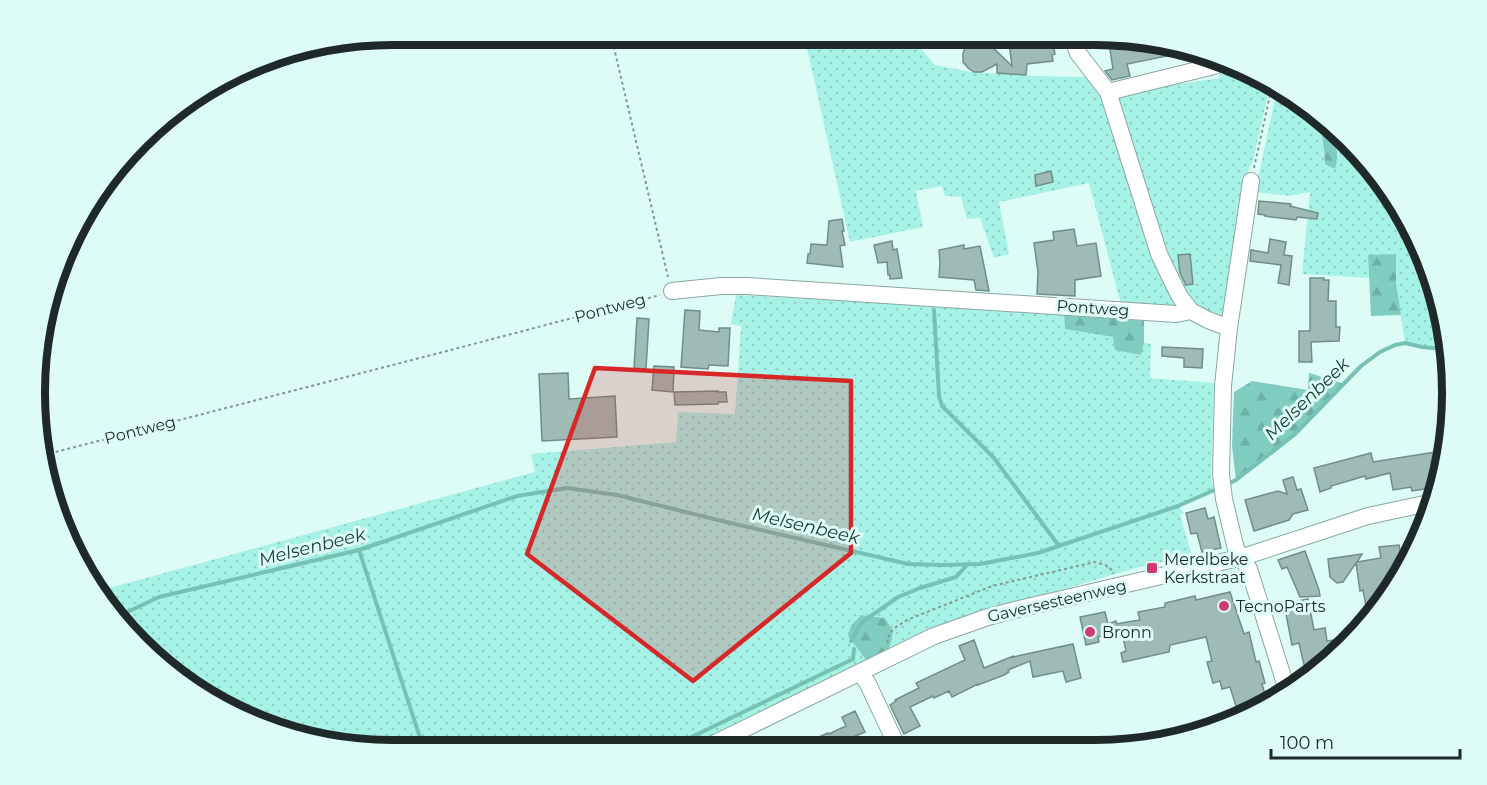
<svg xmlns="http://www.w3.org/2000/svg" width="1487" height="785" font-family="Montserrat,sans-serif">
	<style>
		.grass { fill: url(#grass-dots) }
		.forest { fill: url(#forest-firs) }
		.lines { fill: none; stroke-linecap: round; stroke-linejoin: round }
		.stream { stroke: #75c1b6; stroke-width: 4 }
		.building { fill: #9fbbb6; stroke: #718d88; stroke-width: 1.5 }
		.minor-casing { stroke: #8aa6a1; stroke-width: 18 }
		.path { stroke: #829894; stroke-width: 2; stroke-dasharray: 3 3; stroke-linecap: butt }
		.minor { stroke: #fff; stroke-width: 16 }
		.marked { fill: #d62828; fill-opacity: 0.2; stroke: #d62828; stroke-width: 4.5; stroke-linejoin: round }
		.poi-dot { fill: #ca3d6d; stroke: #ddfcf6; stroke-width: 2 }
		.labels { text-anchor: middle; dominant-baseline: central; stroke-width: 6; stroke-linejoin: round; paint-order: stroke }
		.street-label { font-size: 16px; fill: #1e2928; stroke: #ddfcf6 }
		.poi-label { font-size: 16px; fill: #1e2928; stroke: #ddfcf6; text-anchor: start }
		.water-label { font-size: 18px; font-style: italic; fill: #1d413c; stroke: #ddfcf6 }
		.rim { fill: none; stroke: #1e2928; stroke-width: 8 }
	</style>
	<defs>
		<pattern id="grass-dots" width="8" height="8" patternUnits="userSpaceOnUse" patternTransform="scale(1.5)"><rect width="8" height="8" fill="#a7f2e7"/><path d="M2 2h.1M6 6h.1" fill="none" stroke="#8fd0c6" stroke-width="1.8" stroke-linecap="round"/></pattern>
		<pattern id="forest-firs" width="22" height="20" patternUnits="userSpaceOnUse" patternTransform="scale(1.5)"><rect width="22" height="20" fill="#80ccc1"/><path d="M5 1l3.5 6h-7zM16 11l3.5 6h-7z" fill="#6eafa6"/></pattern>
	</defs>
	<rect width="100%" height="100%" fill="#ddfcf6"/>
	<!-- grass -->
	<path class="grass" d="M803,35H888L890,46L918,45L935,65L971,72L1036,76L1090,77L1102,95L1179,309L1122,308L1089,183L999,202L1009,254L994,258L980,218L967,219L961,197L945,196L942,186L916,191L923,227L850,242L808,52Z
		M1217,62L1253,72L1270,85L1253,161L1245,178L1224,317L1192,306L1169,267L1116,98L1125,92L1220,78Z
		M1277,90L1316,120L1320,127L1325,164L1336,147L1331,131L1364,157L1434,278L1443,349L1422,347L1405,343L1396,283V255H1368L1369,278L1302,274L1310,192L1290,196L1255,192Z
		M736,295L1064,313L1065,329L1113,337L1141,355L1144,343L1151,344L1150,378L1214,383L1211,480L1214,490L1178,506L1184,513L1180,515L1192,555L1136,568L987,611L886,653L893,631L885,618L861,615L868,662L692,749L369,750L234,713L139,645L102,590L535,472L531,454L676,442L678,412L735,414L741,326L731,324Z"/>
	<!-- forest -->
	<path class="forest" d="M1316,120C1320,123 1325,126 1329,130C1337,138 1339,158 1335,169L1325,164C1324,150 1323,134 1316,120Z
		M1396,254V283L1401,315L1371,316L1368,255Z
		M1064,313L1144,321V343L1141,355L1115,350L1113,337L1065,329Z
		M1309,373L1345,384L1294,435L1236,480L1232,446L1234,392L1252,381L1308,390Z
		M861,615L885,618L893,631C890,653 887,652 868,662L848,636L851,626Z"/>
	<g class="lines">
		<!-- stream -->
		<path class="stream" d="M934,310L939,396L942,406L994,458L1059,546
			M1226,485L1236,480L1294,435L1361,366L1380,352L1395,345L1405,343L1422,347L1443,349
			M359,550L424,750
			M119,616L159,597L359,550L517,496L567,488L617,495L722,521L908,564L942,565L980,564L1038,553L1178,506L1219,488
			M851,641L861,623L898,597L920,588L956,577L967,565
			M669,748L853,659L854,649"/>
	</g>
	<!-- building -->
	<path class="building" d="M1008,35H1027L1028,41L1052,38L1055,54L1052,55L1053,61L1027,64L1026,75L997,73V64L982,72H974L968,68L963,62V54L965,47L972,41L980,40L987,42L1012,66Z
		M1118,35L1165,48L1167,56L1127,64L1130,76L1112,80L1105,71L1113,69L1108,37Z
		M1051,171L1053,182L1036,186L1035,175Z
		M1259,201L1291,204L1290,206L1318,213L1317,219L1297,217L1296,220L1265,216V215L1258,214Z
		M842,219L844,231H842L845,245L840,246L843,267L807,263L808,254H810L811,244L827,245L829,221Z
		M1074,229L1077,246L1096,243L1101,276L1075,280V296L1037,294L1038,272L1034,243L1054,240L1053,232Z
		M1270,239L1286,242L1284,255L1292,256L1289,285L1278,283L1281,265L1250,261L1251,250L1268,253Z
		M892,241L893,250L897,249L902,278L890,279V275H888L887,262L878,263L874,245Z
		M964,245V249L980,246L989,291L976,290L974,280L939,277L940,263L939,250Z
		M1190,254L1193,284L1186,285L1180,273L1178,255Z
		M1310,278H1324V280H1329L1328,301H1336V327H1340L1339,341L1311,342L1312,362H1299V331H1310Z
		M685,310L700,311L699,330L719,332V328H730L728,366L709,365L708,369L681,367Z
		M637,318L649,319L646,369L634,368Z
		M1162,347L1203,349L1202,368L1184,367V358L1162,356Z
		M654,366L674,367L673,392L652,390Z
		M568,373L569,399L615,396L617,437L542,441L539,374Z
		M718,391V392H726L727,402H718V404L675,405L674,392Z
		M1442,451L1435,477L1430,478L1431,488L1412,491L1411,487L1393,490L1390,473L1366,479L1365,476L1331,486V488L1320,492L1314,468L1371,453L1373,462Z
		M1293,477L1297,490L1301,489L1308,510L1293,514L1289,520L1254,531L1245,500L1278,491L1287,494L1283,480Z
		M1205,508L1208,519L1214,517L1221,548L1202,552L1197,533L1191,534L1186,513Z
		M1399,545L1401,555H1402L1403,569L1400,574L1386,576L1389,591L1369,621L1363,590L1360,591L1356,563L1343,582L1337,583L1330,577L1328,559L1362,554L1357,562L1381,558L1379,547Z
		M1305,551L1319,590L1320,596L1300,597L1287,567L1282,569L1278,560Z
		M1230,592L1244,634L1249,632L1256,662L1259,661L1265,683L1262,684L1268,704L1240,719L1230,687L1222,689L1220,681L1213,683L1207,662L1212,661L1206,637L1170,645L1169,652L1123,662L1121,653L1126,651L1122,632L1098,637L1099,642L1086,645L1080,617L1105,612L1108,624L1116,621L1117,624L1127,622L1140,620L1138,612L1165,607V603L1195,596L1196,600Z
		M1308,599L1314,630L1325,628L1327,641L1341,639L1342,648L1339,650L1328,652L1329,659L1326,661L1304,665L1299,643L1292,645L1284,604Z
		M974,640L984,668L1013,656V657L1073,644L1081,678L1066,682L1063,671L1033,677L1030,661L1008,670L1009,672L1004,675L978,685V684L952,697L949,691L934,698L933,696L910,707L920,726L904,734L890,705L896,701L895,700L919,688L916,683L965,660L959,646Z
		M855,711L865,732L848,739L852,748H824L819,737L828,733L829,734L846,726L842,717Z"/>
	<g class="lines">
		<defs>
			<path id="minor" d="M1071,35L1078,53L1108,92L1159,254L1172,281L1180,297L1191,311L1208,320L1229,328
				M1108,92L1214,66
				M1251,181L1229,328L1223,386L1221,474L1224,499L1236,549L1249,569L1288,693
				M672,291L721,286H747L1176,314L1191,311
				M860,672L868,684L898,748
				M703,749L934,636L988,617L1023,608L1243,557L1368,516L1429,503"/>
		</defs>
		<!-- minor casing -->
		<use href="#minor" class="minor-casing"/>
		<!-- path -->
		<path class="path" d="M611,35L668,277
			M1254,168L1272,86
			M44,455L443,352L660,295
			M888,643L887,639L893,629L907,620L992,586L1095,562L1108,566L1114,573"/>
		<!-- minor -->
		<use href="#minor" class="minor"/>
	</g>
	<!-- marked area -->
	<path class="marked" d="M595,368L851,381V553L693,681L527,554Z"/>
	<!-- markers -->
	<g class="poi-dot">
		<rect x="1146" y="562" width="12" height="12" rx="3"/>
		<circle cx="1224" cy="606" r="6"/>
		<circle cx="1090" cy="632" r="6"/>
	</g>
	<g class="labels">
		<!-- street labels -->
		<g class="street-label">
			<text transform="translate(610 308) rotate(-15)">Pontweg</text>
			<text transform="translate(1093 308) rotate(4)">Pontweg</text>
			<text transform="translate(140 430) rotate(-14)">Pontweg</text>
			<text transform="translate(1057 601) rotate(-13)">Gaversesteenweg</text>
		</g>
		<!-- poi labels -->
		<g class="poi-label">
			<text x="1164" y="559">Merelbeke<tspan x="1164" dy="18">Kerkstraat</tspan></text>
			<text x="1236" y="606">TecnoParts</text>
			<text x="1102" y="632">Bronn</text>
		</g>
		<!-- water labels -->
		<g class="water-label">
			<text transform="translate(1307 399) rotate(-44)">Melsenbeek</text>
			<text transform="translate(806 526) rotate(13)">Melsenbeek</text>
			<text transform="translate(312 547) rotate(-14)">Melsenbeek</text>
		</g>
	</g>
	<!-- crop -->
	<path d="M0 0H1487V785H0ZM392 45H1095A347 347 0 0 1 1442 392V393A347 347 0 0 1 1095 740H392A347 347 0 0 1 45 393V392A347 347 0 0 1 392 45Z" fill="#ddfcf6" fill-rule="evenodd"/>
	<path class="rim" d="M392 45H1095A347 347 0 0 1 1442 392V393A347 347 0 0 1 1095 740H392A347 347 0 0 1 45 393V392A347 347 0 0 1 392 45Z"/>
	<!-- scale -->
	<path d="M1271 749v9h189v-9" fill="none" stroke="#1e2928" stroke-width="3"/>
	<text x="1280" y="749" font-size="18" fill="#1e2928" stroke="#ddfcf6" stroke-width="4.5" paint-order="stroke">100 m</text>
</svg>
